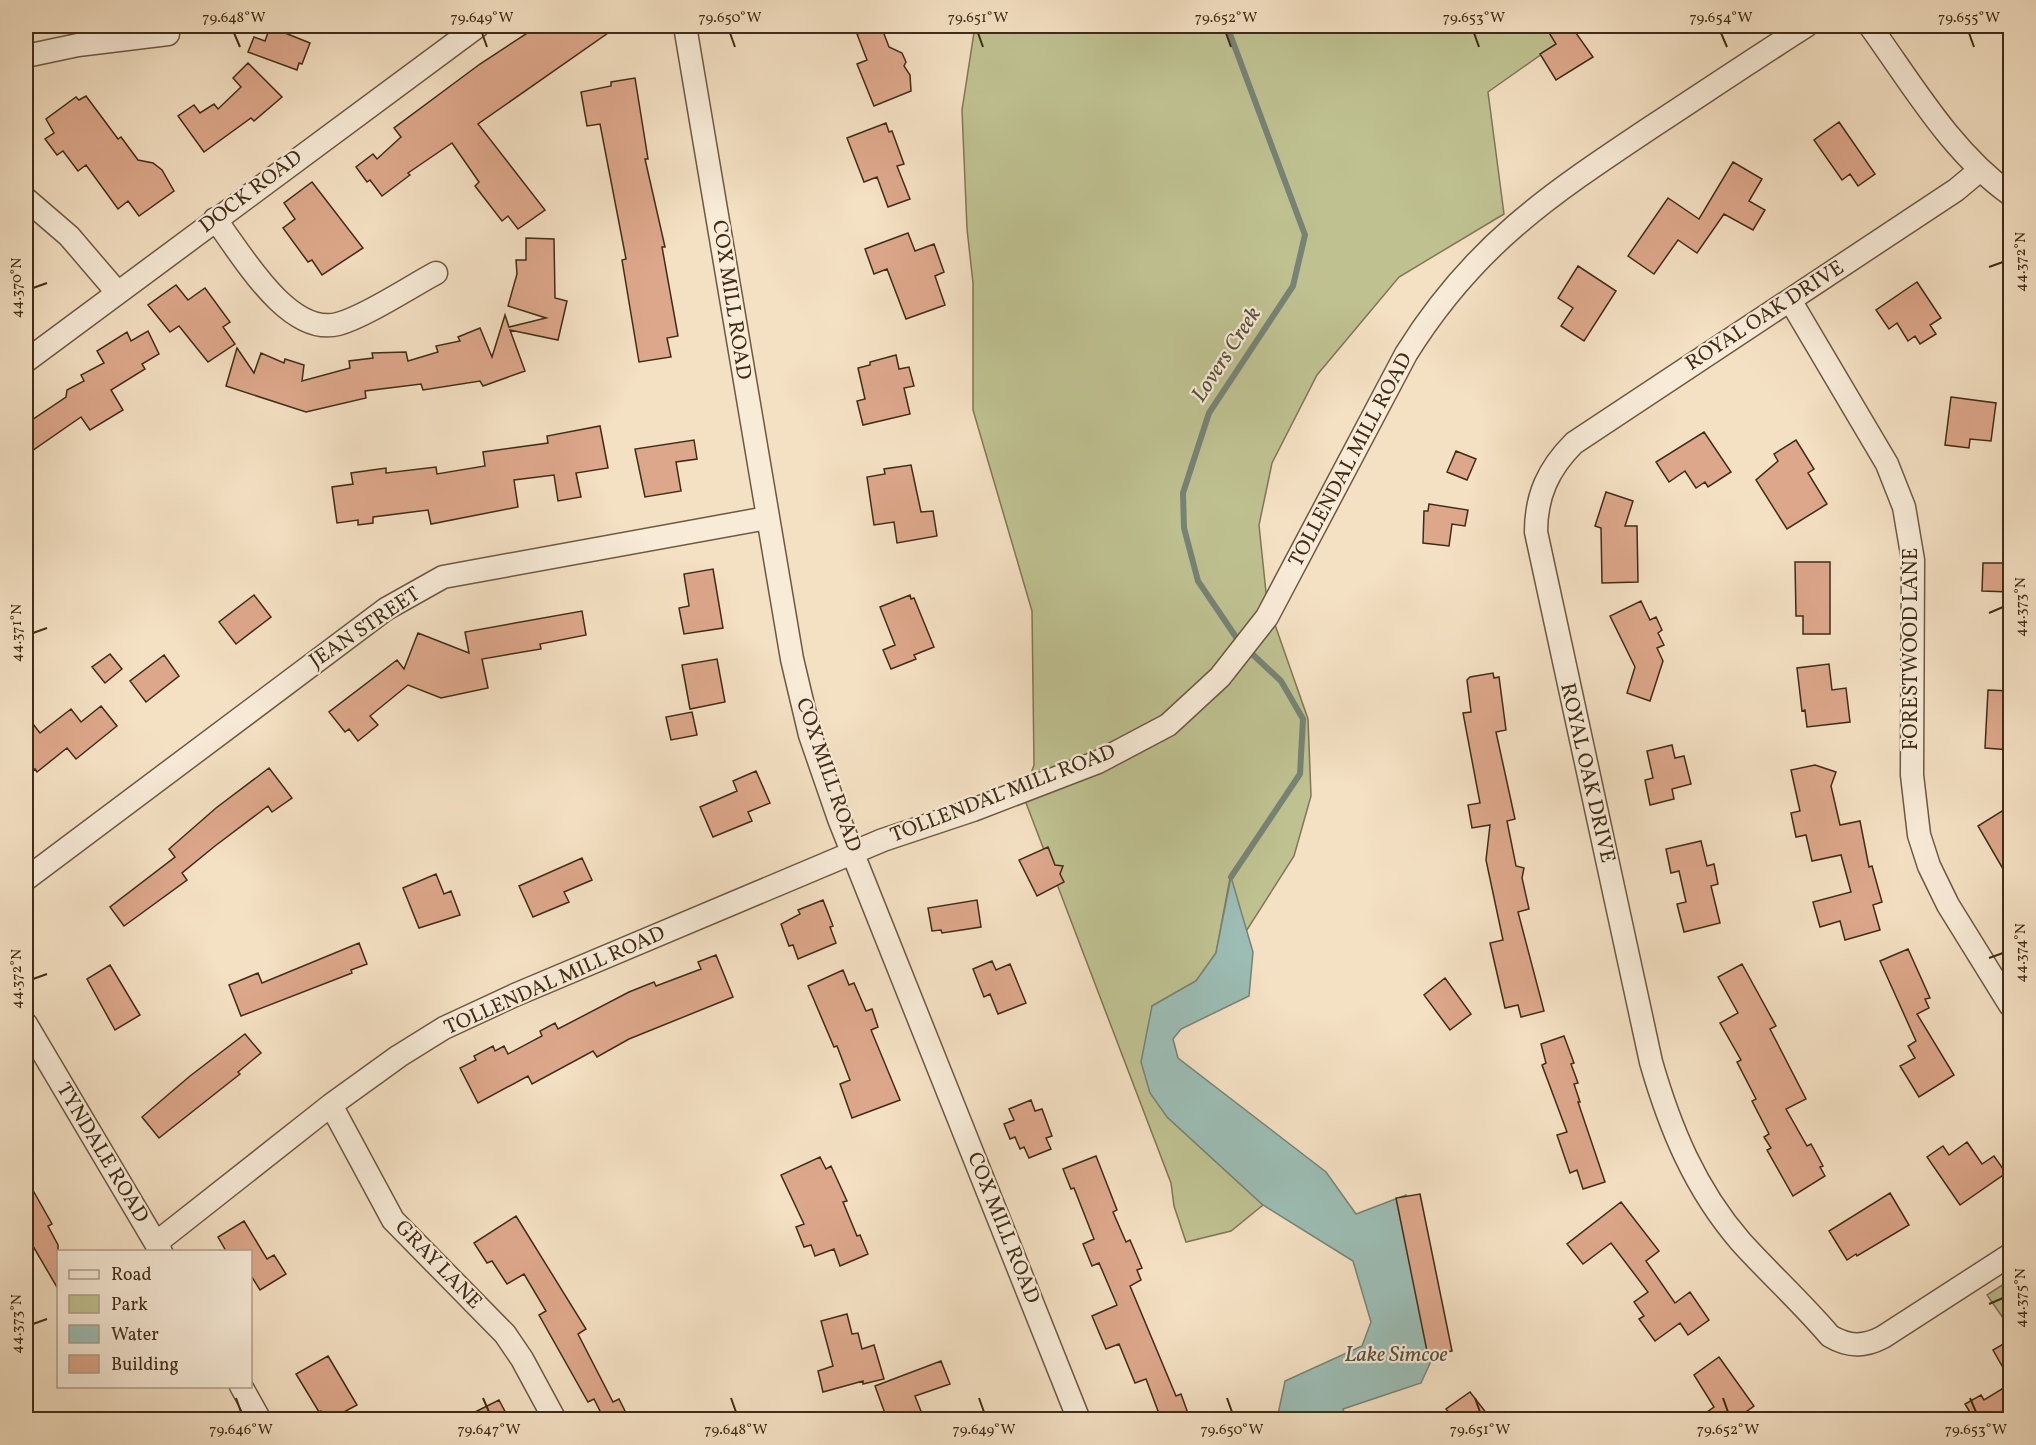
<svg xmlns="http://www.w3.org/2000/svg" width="2036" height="1445" font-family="Vollkorn,serif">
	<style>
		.green { fill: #bfc191; stroke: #807654; stroke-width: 1.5 }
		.water { fill: #9cbdb5; stroke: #778375; stroke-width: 1.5 }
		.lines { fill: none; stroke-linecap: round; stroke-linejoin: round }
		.stream { stroke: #778375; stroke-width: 6 }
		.building { fill: #dda78b; stroke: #402c16; stroke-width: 1.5 }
		.minor-casing { stroke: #6d5941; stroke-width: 25 }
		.minor { stroke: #f8ebd8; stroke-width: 22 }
		.ticks { fill: none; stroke: #402c16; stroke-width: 2 }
		.labels { text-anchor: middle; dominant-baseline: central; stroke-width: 4.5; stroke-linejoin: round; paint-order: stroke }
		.street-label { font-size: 21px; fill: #402c16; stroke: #f8ebd8 }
		.water-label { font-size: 22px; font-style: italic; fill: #57503e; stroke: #f8ebd8 }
		.neatline { fill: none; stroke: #402c16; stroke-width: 2 }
		.ticks-label { font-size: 15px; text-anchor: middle; fill: #402c16 }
	</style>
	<rect width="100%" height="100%" fill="#f4e0c3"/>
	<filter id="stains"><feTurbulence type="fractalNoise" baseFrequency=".00333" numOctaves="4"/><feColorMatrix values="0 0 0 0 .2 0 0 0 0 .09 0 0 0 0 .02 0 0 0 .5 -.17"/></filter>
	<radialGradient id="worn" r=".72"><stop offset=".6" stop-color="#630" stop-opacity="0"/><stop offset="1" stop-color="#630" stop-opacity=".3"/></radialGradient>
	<!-- green -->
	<path class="green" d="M975,26H1557L1566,37L1488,92L1504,214L1399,277L1317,375L1272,463L1259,525L1267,602L1308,719L1311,796L1294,856L1245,933L1230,878L1216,953L1196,981L1152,1006L1167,1117L1263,1205L1231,1231L1186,1242L1174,1206L1171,1183L1023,795L1034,765L1032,611L973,410V283L967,229L962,110Z
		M2010,1280V1328L1987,1295Z"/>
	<!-- water -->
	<path class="water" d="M1231,877L1253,952L1249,996L1181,1029L1173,1039L1178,1058L1326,1172L1356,1214L1406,1195L1432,1359L1421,1383L1343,1409L1346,1419H1277L1285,1381L1362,1346L1371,1322L1353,1261L1263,1205L1167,1117L1150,1093L1141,1062L1152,1006L1196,981L1216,953Z"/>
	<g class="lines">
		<!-- stream -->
		<path class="stream" d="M1227,26L1305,235L1293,286L1209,413L1183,493L1184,528L1198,581L1240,643
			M1231,877L1300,774L1303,719L1281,681L1248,650"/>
	</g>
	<!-- building -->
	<path class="building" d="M538,26H618L478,124L545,210L518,229L508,216L502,221L475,186L479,182L452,143L408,173L410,175L382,196L370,180L367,182L356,167L373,154L377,159L401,137L394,128L480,64Z
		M881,26L889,47L902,53L906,62L904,66L910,75L911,91L874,106L857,64L867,60L857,34Z
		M1545,26H1571L1593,57L1556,80L1540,54L1556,44Z
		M270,27L310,43L302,64L299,63L297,70L248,52L254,37L265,41Z
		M248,63L282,97L254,121L251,118L204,152L178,116L194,105L200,113L214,104L218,109L241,87L233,78Z
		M635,78L648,159H645L665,247H662L678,336L667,338L671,357L639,362L622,260L626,259L600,124L587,126L581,92L611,86V82Z
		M86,96L118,139L121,137L138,160L153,163L162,170L174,191L139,216L128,201L118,209L86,165L78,171L63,151L57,155L45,139L54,133L46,119L76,97L79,100Z
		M1839,122L1875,174L1858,186L1850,174L1842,180L1814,140Z
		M886,123L889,132L892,131L904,164L897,166L910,199L888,207L877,177L864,182L847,138Z
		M1733,162L1762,179L1749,201L1765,210L1753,230L1724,214L1697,253L1678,240L1654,274L1628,256L1668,198L1699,219Z
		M312,182L363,248L322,275L312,260L308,262L283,228L295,219L284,203Z
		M908,233L915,251L934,244L944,272L935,276L945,305L906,319L887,269L874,274L865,249Z
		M526,238L554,239L555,298L567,301L558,340L510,330L525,371L483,386L480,381L423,390L421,384L365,391L366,398L306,412L226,386L237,348L254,373L261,353L284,363L285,359L304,365L302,381L350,368L349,361L373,358L372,353L406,352L408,361L438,352L436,346L460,341L458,337L480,328L492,357L505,315L509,327L546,318L508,306L517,274L516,260H526Z
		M1578,266L1616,291L1584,341L1561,326L1573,308L1558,298Z
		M1917,282L1941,318L1930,325L1936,334L1920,344L1915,336L1908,341L1897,323L1889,329L1876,310Z
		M176,285L188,300L205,288L230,322L223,327L235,344L208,362L179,326L170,332L148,305Z
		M148,331L159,354L142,364L145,369L111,390L123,410L90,430L81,417L26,455V424L66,397L67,390L84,381L81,375L104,363L97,351L127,332L131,341Z
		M896,355L899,369L909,367L914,386L904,388L910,414L863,425L857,401L865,399L858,368L870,365V362Z
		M1951,397L1996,403L1991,441L1970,439L1969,448L1945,445Z
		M600,426L608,468L576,473L581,497L558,501L554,475L514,480L518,507L431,524L428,510L373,517V523L358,525V520L337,523L332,487L353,484L351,473L386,468V473L436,467L437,474L485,466L483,452L548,443L547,436Z
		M1704,432L1731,472L1708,487L1705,482L1696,488L1685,471L1669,482L1656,462Z
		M694,440L697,459L676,462L681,491L645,497L635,449Z
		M1796,440L1814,469L1808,473L1827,504L1787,529L1756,480L1778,461L1774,454Z
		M1456,451L1476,459L1467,480L1447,472Z
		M911,465L921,512L933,511L937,536L897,543L894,522L874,525L867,477L885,474L884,469Z
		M1606,492L1633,501L1625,526H1637L1638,582L1602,583L1601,528L1595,526Z
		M1429,504L1468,510L1465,526L1452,524L1449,546L1423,543L1424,511H1428Z
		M1795,562H1830V634H1803V616H1796Z
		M1983,563H2010V592L1982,591Z
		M713,569L723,628L684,634L679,608L689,606L684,574Z
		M254,595L271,617L236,644L219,622Z
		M910,595L911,599L914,598L934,647L914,655L916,659L891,669L883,650L895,645L880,607Z
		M1641,601L1650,620L1656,617L1662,630L1658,633L1664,645L1657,648L1663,661L1650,701L1627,693L1635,667L1610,616Z
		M582,611L586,635L540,644L541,649L482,659L488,688L441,698L408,685L370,716L378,725L358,741L349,729L345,732L329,712L397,660L404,669L418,633L469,653L465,632Z
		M110,654L122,669L105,683L92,667Z
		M164,655L179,676L146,702L130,681Z
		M717,659L725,702L690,709L682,665Z
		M1829,664L1832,690L1846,688L1850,722L1807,727L1805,710L1802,711L1797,668Z
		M1493,673L1494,678L1499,677L1506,730L1496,732L1515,819L1507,821L1516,866L1524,868L1522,878L1529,909L1518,912L1544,1011L1521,1017L1518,1005L1505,1008L1490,943L1503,940L1486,860L1490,825L1472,828L1468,805L1480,803L1463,713L1471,712L1467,680L1470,677Z
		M1988,690L2010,691V750L1985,748Z
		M101,706L117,726L76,759L67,748L37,772L35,769L26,777V715L40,733L71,709L81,722Z
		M692,712L697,735L671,740L666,717Z
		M1672,745L1675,758L1684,756L1691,784L1672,789L1674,799L1650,805L1645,780L1653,778L1647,751Z
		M1815,765L1836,772L1831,786L1840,825L1860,821L1869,867L1872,866L1882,902L1873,905L1880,930L1845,940L1840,921L1820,927L1813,902L1851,892L1841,855L1812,861L1806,835L1796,837L1791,813L1800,811L1791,770Z
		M269,768L292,798L272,812L268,806L215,846L182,873L187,880L124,926L110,907L175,857L169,849L216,808Z
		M756,771L770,803L748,812L752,821L713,837L700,807L737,791L733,781Z
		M2010,806V881L1978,826Z
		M1701,841L1707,866L1714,864L1718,884L1711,886L1720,923L1684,932L1677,904L1686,902L1679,871L1671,873L1666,849Z
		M1048,847L1055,865L1063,866L1060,874L1064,882L1037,896L1019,860Z
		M582,858L592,880L564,892L569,902L533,917L519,886Z
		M436,874L444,894L451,891L460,915L419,928L403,888Z
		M823,900L833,926L830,927L836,943L798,959L793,945L789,946L781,924L800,914L798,910Z
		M977,900L981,927L942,933L941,930L932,931L928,908Z
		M359,943L367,964L351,970L352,973L241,1016L229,985L258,973L262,983Z
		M1908,949L1930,998L1925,999L1929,1008L1917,1014L1954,1075L1919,1097L1900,1066L1915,1058L1908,1046L1916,1041L1880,961Z
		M716,955L733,997L629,1039L597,1057L593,1051L532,1084L528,1076L478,1103L460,1068L476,1060L474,1056L493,1046L495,1051L504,1046L508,1054L542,1036L540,1031L555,1023L558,1029L629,992L654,982L656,986L701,969L698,962Z
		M992,961L996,970L1010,964L1026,1003L998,1014L990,994L984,997L973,969Z
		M1742,964L1776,1026L1770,1029L1806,1099L1786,1109L1807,1146L1811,1144L1823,1166L1820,1167L1825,1176L1793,1196L1767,1150L1771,1148L1764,1137L1769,1134L1752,1101L1756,1099L1737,1062L1741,1060L1720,1023L1738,1013L1718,977Z
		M110,965L140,1015L115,1030L87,979Z
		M843,970L849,985L854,983L866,1011L872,1009L878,1027L871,1030L900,1100L852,1118L840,1084L850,1080L837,1046L834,1047L808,986Z
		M1445,978L1471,1014L1450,1030L1424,995Z
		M245,1034L261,1053L238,1072L240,1074L159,1138L142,1117L190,1076Z
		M1564,1036L1574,1063L1571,1064L1578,1083L1574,1084L1580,1102H1578L1605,1182L1583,1189L1577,1170L1570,1173L1557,1135L1567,1132L1542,1065L1546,1063L1541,1044Z
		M1031,1100L1035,1111L1042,1109L1052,1136L1046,1138L1051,1149L1029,1158L1024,1147L1020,1149L1015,1137L1010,1139L1004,1124L1014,1120L1009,1109Z
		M1967,1142L1982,1164L1994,1156L2006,1173L1960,1205L1927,1157L1943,1146L1949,1155Z
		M1096,1156L1117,1210L1113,1212L1126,1242L1130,1240L1142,1268L1137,1270L1141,1280L1130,1286L1176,1396L1181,1394L1190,1419H1161L1146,1379L1135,1383L1119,1344L1106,1349L1092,1316L1117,1305L1099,1263L1092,1266L1083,1244L1094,1239L1074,1188L1071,1189L1063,1169Z
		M820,1157L826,1169L831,1166L847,1201L843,1202L857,1236L860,1235L868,1254L840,1266L834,1249L815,1256L811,1245L804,1247L796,1227L804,1224L781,1175Z
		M26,1178L52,1224L48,1226L58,1245V1289L26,1234Z
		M1890,1193L1909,1225L1857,1256L1856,1254L1847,1260L1829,1231Z
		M1420,1194L1452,1351L1428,1356L1396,1198Z
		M1621,1202L1659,1251L1646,1261L1675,1303L1690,1292L1709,1320L1688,1335L1680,1323L1655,1341L1639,1319L1644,1316L1634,1302L1648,1292L1611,1243L1583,1264L1567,1244Z
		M516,1216L586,1329L578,1334L613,1402L619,1399L629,1419H604L594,1399L588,1402L539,1315L546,1311L524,1274L507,1284L492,1261L487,1263L474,1243Z
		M244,1221L267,1259L274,1255L286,1274L260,1290L250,1274V1251H226L218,1237Z
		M847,1314L852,1334L858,1333L862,1349L874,1345L884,1379L863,1384V1381L823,1392L818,1371L833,1366L821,1321Z
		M2010,1340V1380L1993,1350Z
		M328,1356L357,1405L331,1419H326L321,1411L319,1412L296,1374Z
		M1719,1357L1754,1406L1736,1419H1697L1714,1407L1694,1375Z
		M941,1361L950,1384L915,1396L924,1419H887L875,1386Z
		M2010,1384V1419H1974L1965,1404L1981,1395L1984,1400Z
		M1470,1392L1491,1419H1454L1446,1409Z
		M499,1400L509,1419H461Z"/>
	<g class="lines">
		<defs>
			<path id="minor" d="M685,26L792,659L810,735L839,819L1079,1420
				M1870,26C1912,84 1951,152 2010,194
				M26,56L78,45L168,34
				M1980,170L1956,190L1574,443C1548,469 1536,496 1536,532L1651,1062C1670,1128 1695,1189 1741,1242C1770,1274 1802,1303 1830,1336C1849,1347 1864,1347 1883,1337L2010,1255
				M26,199L69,236L117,292
				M215,219C241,253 288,337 338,324C364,317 410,287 436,273
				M1790,300L1887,464L1904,507L1913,560L1912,775L1919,835L1929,866L1948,905L2010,1005
				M26,361L478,26
				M26,879L386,609L443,577L767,518
				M26,1024L161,1252
				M331,1105L393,1220L505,1334L522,1359L555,1420
				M156,1243L331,1105L399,1056L444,1028L515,995L883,840L973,810L1098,762L1168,725L1220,677L1267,617L1406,354C1473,246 1548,196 1650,128C1702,94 1754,59 1806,26
				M241,1386L260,1420"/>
		</defs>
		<!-- minor casing -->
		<use href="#minor" class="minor-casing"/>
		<!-- minor -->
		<use href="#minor" class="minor"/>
	</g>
	<!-- ticks -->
	<path class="ticks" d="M234,33L240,47M482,33L487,47M730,33L735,47M978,33L983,47M1226,33L1231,47M1474,33L1479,47M1721,33L1727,47M1969,33L1974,47M1989,267L2003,262M33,288L47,283M1989,613L2003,607M33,633L47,628M1989,958L2003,953M33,979L47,974M1989,1304L2003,1298M33,1324L47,1319M236,1398L241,1412M483,1398L489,1412M731,1398L736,1412M979,1398L984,1412M1227,1398L1232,1412M1475,1398L1480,1412M1723,1398L1728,1412M1970,1398L1976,1412"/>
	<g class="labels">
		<!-- street labels -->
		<g class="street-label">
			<text transform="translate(251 192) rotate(-37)">DOCK ROAD</text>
			<text transform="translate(731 300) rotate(81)">COX MILL ROAD</text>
			<text transform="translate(1765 316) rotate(-33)">ROYAL OAK DRIVE</text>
			<text transform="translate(1351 460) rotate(-62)">TOLLENDAL MILL ROAD</text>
			<text transform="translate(365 628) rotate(-34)">JEAN STREET</text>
			<text transform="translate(1911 649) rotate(-90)">FORESTWOOD LANE</text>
			<text transform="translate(1587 773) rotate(77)">ROYAL OAK DRIVE</text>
			<text transform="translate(828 775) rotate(71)">COX MILL ROAD</text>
			<text transform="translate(1003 794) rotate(-21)">TOLLENDAL MILL ROAD</text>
			<text transform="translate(555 981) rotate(-24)">TOLLENDAL MILL ROAD</text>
			<text transform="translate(102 1153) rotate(59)">TYNDALE ROAD</text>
			<text transform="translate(1003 1228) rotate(68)">COX MILL ROAD</text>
			<text transform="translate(438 1265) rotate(46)">GRAY LANE</text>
		</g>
		<!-- water labels -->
		<g class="water-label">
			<text transform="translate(1227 355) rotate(-57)">Lovers Creek</text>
			<text x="1396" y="1355">Lake Simcoe</text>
		</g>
	</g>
	<!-- margin -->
	<rect width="2036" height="1445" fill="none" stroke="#f4e0c3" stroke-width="66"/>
	<!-- legend -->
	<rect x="57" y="1250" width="195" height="138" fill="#f8ebd8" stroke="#ae9f8a" stroke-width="1.5"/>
	<rect x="69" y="1270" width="30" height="9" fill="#f8ebd8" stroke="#ae9f8a" stroke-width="1.5"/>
	<text x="111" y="1280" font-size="18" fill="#402c16">Road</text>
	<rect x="69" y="1295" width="30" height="18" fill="#bfc191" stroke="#ae9f8a" stroke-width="1.5"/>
	<text x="111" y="1310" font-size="18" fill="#402c16">Park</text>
	<rect x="69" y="1325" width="30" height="18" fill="#9cbdb5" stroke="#ae9f8a" stroke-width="1.5"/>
	<text x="111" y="1340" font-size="18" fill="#402c16">Water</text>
	<rect x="69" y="1355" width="30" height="18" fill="#dda78b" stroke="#ae9f8a" stroke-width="1.5"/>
	<text x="111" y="1370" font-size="18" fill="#402c16">Building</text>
	<rect x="33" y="33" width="1970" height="1379" class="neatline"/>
	<g class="ticks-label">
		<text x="234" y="22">79.648°W</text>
		<text x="482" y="22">79.649°W</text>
		<text x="730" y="22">79.650°W</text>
		<text x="978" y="22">79.651°W</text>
		<text x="1226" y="22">79.652°W</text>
		<text x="1474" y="22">79.653°W</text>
		<text x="1721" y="22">79.654°W</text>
		<text x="1969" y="22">79.655°W</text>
		<text transform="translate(2020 262) rotate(-90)" y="5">44.372°N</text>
		<text transform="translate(16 288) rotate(-90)" y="5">44.370°N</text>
		<text transform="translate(2020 607) rotate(-90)" y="5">44.373°N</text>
		<text transform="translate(16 633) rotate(-90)" y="5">44.371°N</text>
		<text transform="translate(2020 953) rotate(-90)" y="5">44.374°N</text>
		<text transform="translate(16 979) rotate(-90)" y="5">44.372°N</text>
		<text transform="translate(2020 1298) rotate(-90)" y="5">44.375°N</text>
		<text transform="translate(16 1324) rotate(-90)" y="5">44.373°N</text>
		<text x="241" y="1434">79.646°W</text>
		<text x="489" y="1434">79.647°W</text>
		<text x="736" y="1434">79.648°W</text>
		<text x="984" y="1434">79.649°W</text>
		<text x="1232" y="1434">79.650°W</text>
		<text x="1480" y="1434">79.651°W</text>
		<text x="1728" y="1434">79.652°W</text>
		<text x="1976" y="1434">79.653°W</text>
	</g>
	<rect width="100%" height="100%" filter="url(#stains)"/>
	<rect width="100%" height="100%" fill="url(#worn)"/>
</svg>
